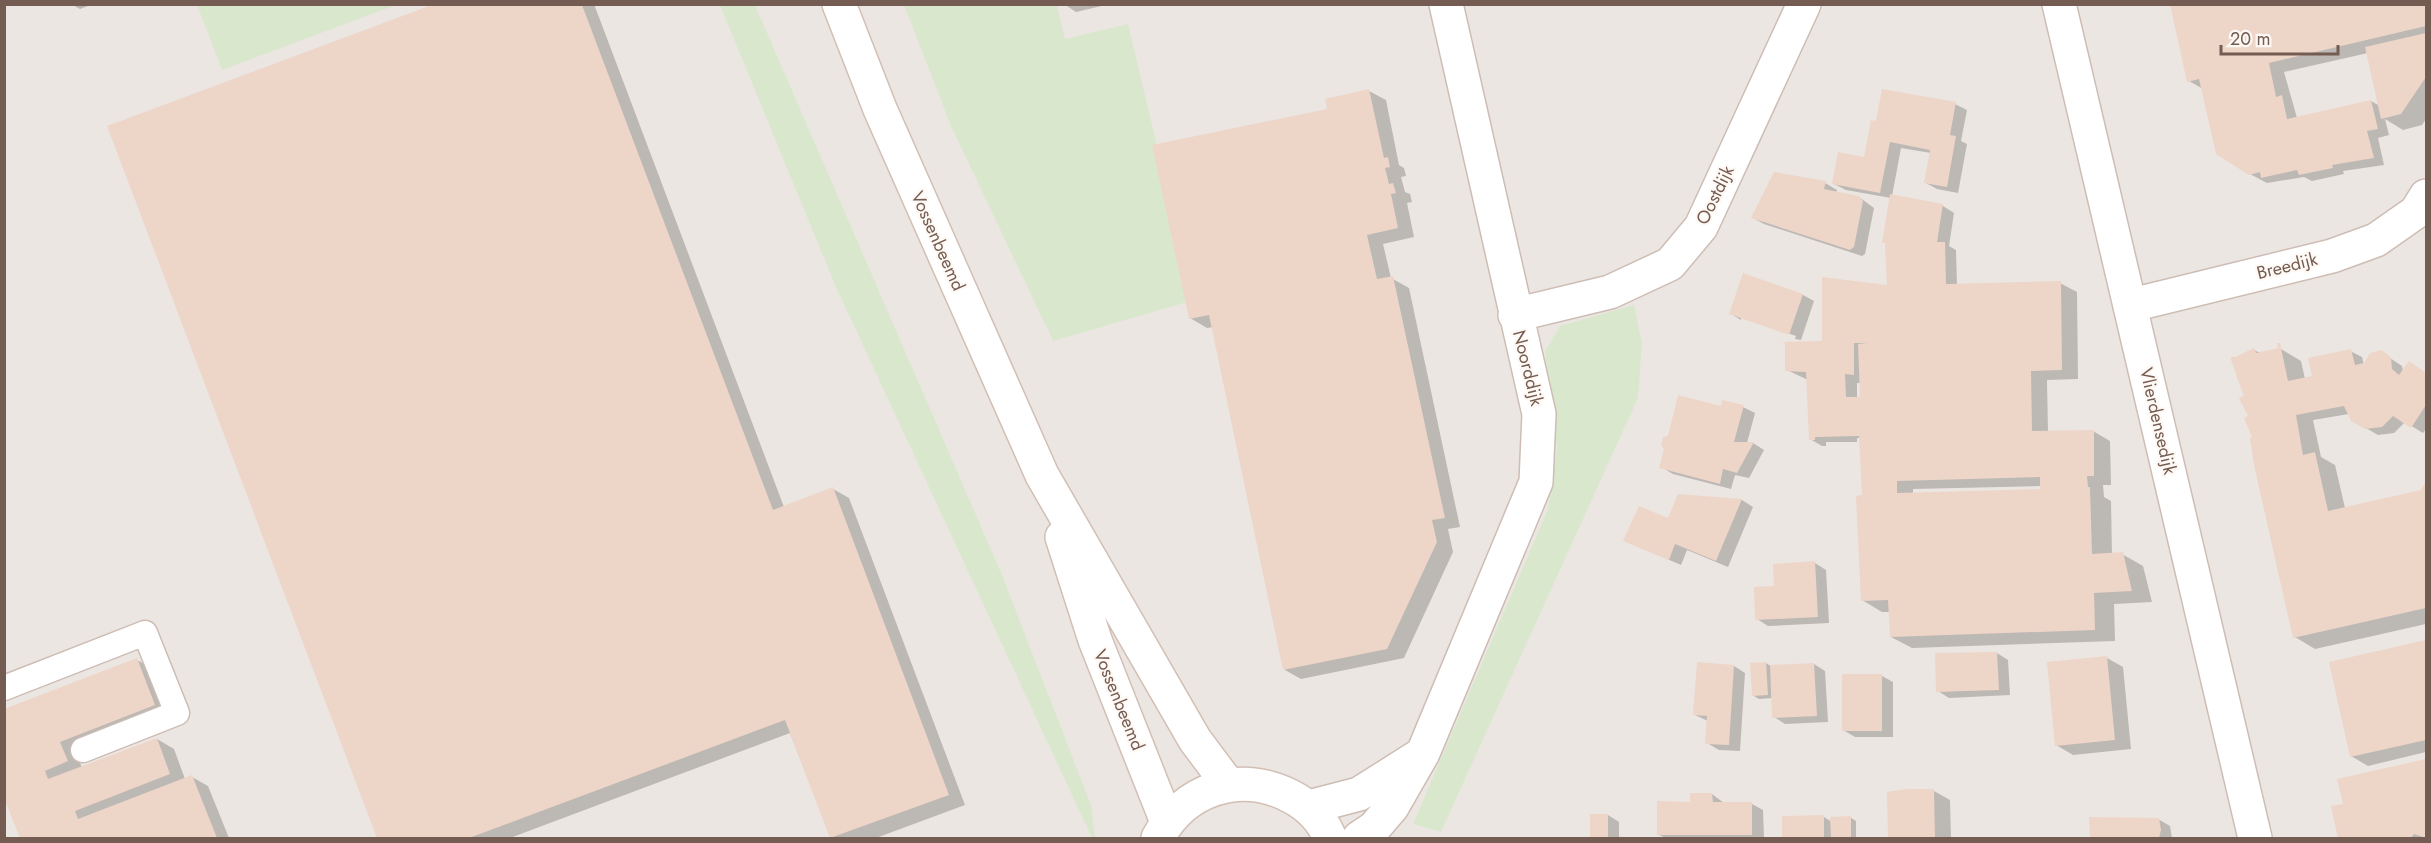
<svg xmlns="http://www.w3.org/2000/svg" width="2431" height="843" font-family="Jost,sans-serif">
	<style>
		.industrial { fill: #ece6e2 }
		.green { fill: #d9e8cd }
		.shadow { fill: #0003; fill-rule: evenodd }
		.building { fill: #edd5c8; fill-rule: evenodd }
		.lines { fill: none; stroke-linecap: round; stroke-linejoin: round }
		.service-casing { stroke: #cdbdb4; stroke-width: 27 }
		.minor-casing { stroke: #cdbdb4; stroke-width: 36 }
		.secondary-casing { stroke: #d2bfb4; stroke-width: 36 }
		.service { stroke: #fff; stroke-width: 24 }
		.minor { stroke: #fff; stroke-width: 33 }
		.secondary { stroke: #fff; stroke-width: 33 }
		.labels { text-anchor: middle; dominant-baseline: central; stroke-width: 4.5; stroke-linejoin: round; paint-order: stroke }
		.street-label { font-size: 18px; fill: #755c52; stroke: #fef9f4 }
	</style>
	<rect width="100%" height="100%" fill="#fbf5ee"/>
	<!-- industrial -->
	<path class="industrial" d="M5,5H2426V838H5Z"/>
	<!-- green -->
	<path class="green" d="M197,5H396L222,70Z
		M720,5H755L1002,575L1091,805L1095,838H1092L835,285Z
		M904,5H1057L1065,39L1128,24L1194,300L1053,341L951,126Z
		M1634,305L1642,343L1638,398L1441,832L1413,824L1548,509L1557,448L1545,351L1560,326Z"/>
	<!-- shadow -->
	<path class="shadow" d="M71,4H93L80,9Z
		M436,4H594L784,507L833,489L849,498L965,805L876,838H831L790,733L510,838H378L109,127Z
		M1064,4H1110L1076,12Z
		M2171,4H2426V119L2422,125L2403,130L2385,119L2389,135L2378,138L2384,165L2343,171L2344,174L2312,181L2304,177L2267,183L2250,174L2203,89L2189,81ZM2368,53L2380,106L2371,101L2297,118L2284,72Z
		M1369,91L1386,100L1399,165L1404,168L1406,176L1401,177L1405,192L1410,194L1412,202L1407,203L1414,237L1383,244L1391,278L1409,288L1460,527L1448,529L1453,552L1404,658L1301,679L1285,670L1213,327L1207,328L1190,318L1329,110Z
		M1955,104L1967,110L1961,141L1967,144L1958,193L1937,189L1926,183L1931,153L1901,148L1892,196L1943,206L1954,213L1949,246L1956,250L1957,285L2060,283L2077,292L2078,379L2047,380L2048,432L2093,431L2110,441L2111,485H2103L2104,497L2111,501L2112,555L2122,554L2143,566L2152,602L2114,604L2115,641L1912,648L1891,637L1890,612H1882L1862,600L1869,497L1860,438H1857V442H1826V446H1822L1810,439L1808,380L1787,370L1889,287L1891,198L1846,190L1834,184L1866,158L1872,122ZM1857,383H1861V398H1857ZM2041,486L2046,490L1913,495V489Z
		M1825,183L1837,190L1836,193L1859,197L1874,208L1865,254L1862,256L1764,224L1753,218Z
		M1803,295L1814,301L1801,340L1795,339L1796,336L1741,317V320L1731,314Z
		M2281,349L2301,361L2305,379L2313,377L2350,351L2362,357L2364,366L2381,352L2402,366L2403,372L2409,363L2426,374V429L2423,433L2405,422L2394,433L2378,435L2352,420L2349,414L2313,420L2321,457L2335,465L2345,508L2421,491L2426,484V624L2315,649L2295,637L2246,397L2237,377L2240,376L2232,357L2236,359L2254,350L2260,353Z
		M1743,407L1755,413L1747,443H1753L1764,450L1749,478L1735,475L1731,489L1673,474L1661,467L1666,448L1663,445L1670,432L1722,408Z
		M1679,496L1742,500L1753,507L1728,567L1687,550L1681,565L1625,541L1669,520Z
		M1815,563L1826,570L1829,623L1768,626L1757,619L1775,587Z
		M2426,641V752L2368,766L2351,756L2330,663Z
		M1997,653L2008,660L2010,695L1949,698L1938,691Z
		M2107,658L2123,667L2131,749L2073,755L2056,745Z
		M137,660L154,669L171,715L76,751L82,768L157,739L174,749L185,779L192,777L208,786L229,838H22L4,793Z
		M1766,663L1772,667L1814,664L1825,671L1828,722L1785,724L1774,717L1773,698L1759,699L1754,696Z
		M1734,666L1745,673L1740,751L1719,750L1707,743L1708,721L1695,715Z
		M1882,676L1893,682V737H1855L1843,730Z
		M2426,760V838H2340L2333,807L2344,805L2339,780Z
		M1934,791L1950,800L1951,838H1890L1889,793Z
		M1712,794L1724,803L1752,804L1763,810L1764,838H1666L1659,835L1691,803Z
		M1592,815H1608L1619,822V838H1592Z
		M1824,817L1832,822L1851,818L1856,821V838H1784L1783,818Z
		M2091,818L2158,819L2170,826L2172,838H2092Z"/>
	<!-- building -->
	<path class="building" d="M2170,4H2426V26L2269,63L2276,97L2282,95L2287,119L2371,100L2378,129L2367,131L2374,158L2332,165L2333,168L2299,175L2297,170L2261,178L2260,172L2249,175L2216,154L2199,79L2187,82Z
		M432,5H582L773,510L833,487L949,795L830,838L785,720L469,838H377L107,126Z
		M2426,33V77L2401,114L2381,119L2365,47Z
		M1369,89L1384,158L1388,157L1390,167L1385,168L1389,184L1393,183L1396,193L1391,194L1398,228L1367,235L1377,279L1393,276L1445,518L1432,520L1437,542L1387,649L1283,670L1209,315L1189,319L1152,145L1327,109L1325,99Z
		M1882,89L1956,102L1950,135L1956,136L1947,187L1924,183L1930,150L1890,142L1880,193L1832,184L1838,152L1864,157L1871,120L1876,121Z
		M1774,172L1826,181L1824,189L1859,196L1863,201L1854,247L1850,250L1751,218Z
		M1890,194L1943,204L1937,242H1945L1946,284L2061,281L2062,370L2031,371L2032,431L2094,430V476H2087L2088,487H2090L2092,554L2123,552L2132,591L2094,593L2095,630L1890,637L1888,600L1861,601L1856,496L1862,495L1859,436L1815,437V440H1809L1806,372L1785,371V343L1781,342L1822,341V277L1887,285L1885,243H1882ZM1854,343H1867L1858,344L1860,397H1846L1845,374L1854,375ZM2040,477V489L1897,493V481Z
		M1743,273L1803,294L1789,335L1729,314Z
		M2277,343H2280L2288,381L2312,376L2308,358L2351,349L2355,365L2364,363L2370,353L2381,350L2391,357L2392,369L2399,375L2409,361L2426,373V405L2411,428L2393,416L2382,427L2365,429L2351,421L2344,406L2296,415L2303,455L2315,452L2328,511L2421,490L2426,481V608L2293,638L2254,465L2250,438L2252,437L2244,418L2248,416L2239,398L2244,396L2230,357L2233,358L2254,348L2256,353L2278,348Z
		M1678,395L1721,406L1722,400L1744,405L1734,442H1754L1737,473L1723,469L1720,484L1659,468L1664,449L1661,445L1663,437L1668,436Z
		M1678,494L1742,499L1716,561L1675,544L1669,560L1623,541L1639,506L1668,518Z
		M1815,561L1818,617L1755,620L1754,587L1774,586L1773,564Z
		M2426,640V740L2350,757L2329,662Z
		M1997,652L1999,690L1936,692L1935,653Z
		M2107,656L2115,740L2055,746L2047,662Z
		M137,658L155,705L60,742L68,761L45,771L48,779L157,738L170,774L75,811L78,819L192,775L217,838H20L4,798V709Z
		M1697,662L1734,665L1729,745L1705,744L1707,716L1693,715Z
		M1766,662L1768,695L1752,696L1750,663Z
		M1814,663L1817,716L1772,718L1770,665Z
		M1842,674H1882V731H1842Z
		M2426,759V838L2414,834L2411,838H2338L2331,806L2343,804L2337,779Z
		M1907,789H1934L1935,838H1888L1887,792Z
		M1690,793H1712L1713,802H1752V835H1657V801L1690,802Z
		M1590,814H1608V838H1590Z
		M1824,815V838H1782V816Z
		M1851,816V838H1831L1830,817Z
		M2089,817L2159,818L2161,830L2159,838H2090Z"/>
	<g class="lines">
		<defs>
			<path id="service" d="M4,688L145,633L177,713L83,750"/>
			<path id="minor" d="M2059,4L2255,838
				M2132,305L2332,256L2376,240L2416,212L2426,196
				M1515,315L1610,292L1670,264L1701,227L1804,4
				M1309,807L1359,794L1419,756
				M1359,838L1374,828L1392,807L1423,753L1536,482L1539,414L1446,4"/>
			<path id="secondary" d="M839,4L880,109L1042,475L1195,740L1228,784
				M1062,537L1095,640L1167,822
				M1158,838C1184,789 1240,770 1290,796C1308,805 1322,819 1330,838"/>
		</defs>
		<!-- service casing -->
		<use href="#service" class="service-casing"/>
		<!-- minor casing -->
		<use href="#minor" class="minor-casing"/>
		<!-- secondary casing -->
		<use href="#secondary" class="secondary-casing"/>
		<!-- service -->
		<use href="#service" class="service"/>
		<!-- minor -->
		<use href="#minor" class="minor"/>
		<!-- secondary -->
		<use href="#secondary" class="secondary"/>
	</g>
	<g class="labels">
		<!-- street labels -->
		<g class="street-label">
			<text transform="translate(1715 195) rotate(-64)">Oostdijk</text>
			<text transform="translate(938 241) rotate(66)">Vossenbeemd</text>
			<text transform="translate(2287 266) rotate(-14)">Breedijk</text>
			<text transform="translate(1528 368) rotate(76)">Noorddijk</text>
			<text transform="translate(2158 421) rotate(77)">Vlierdensedijk</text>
			<text transform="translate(1119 700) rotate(68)">Vossenbeemd</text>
		</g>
	</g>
	<!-- border -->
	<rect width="2431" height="843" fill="none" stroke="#755c52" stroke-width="12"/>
	<!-- scale -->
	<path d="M2221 45v9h117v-9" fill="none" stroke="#755c52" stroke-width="3"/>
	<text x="2230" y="45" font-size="18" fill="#755c52" stroke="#fef9f4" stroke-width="4.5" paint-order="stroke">20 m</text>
</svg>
